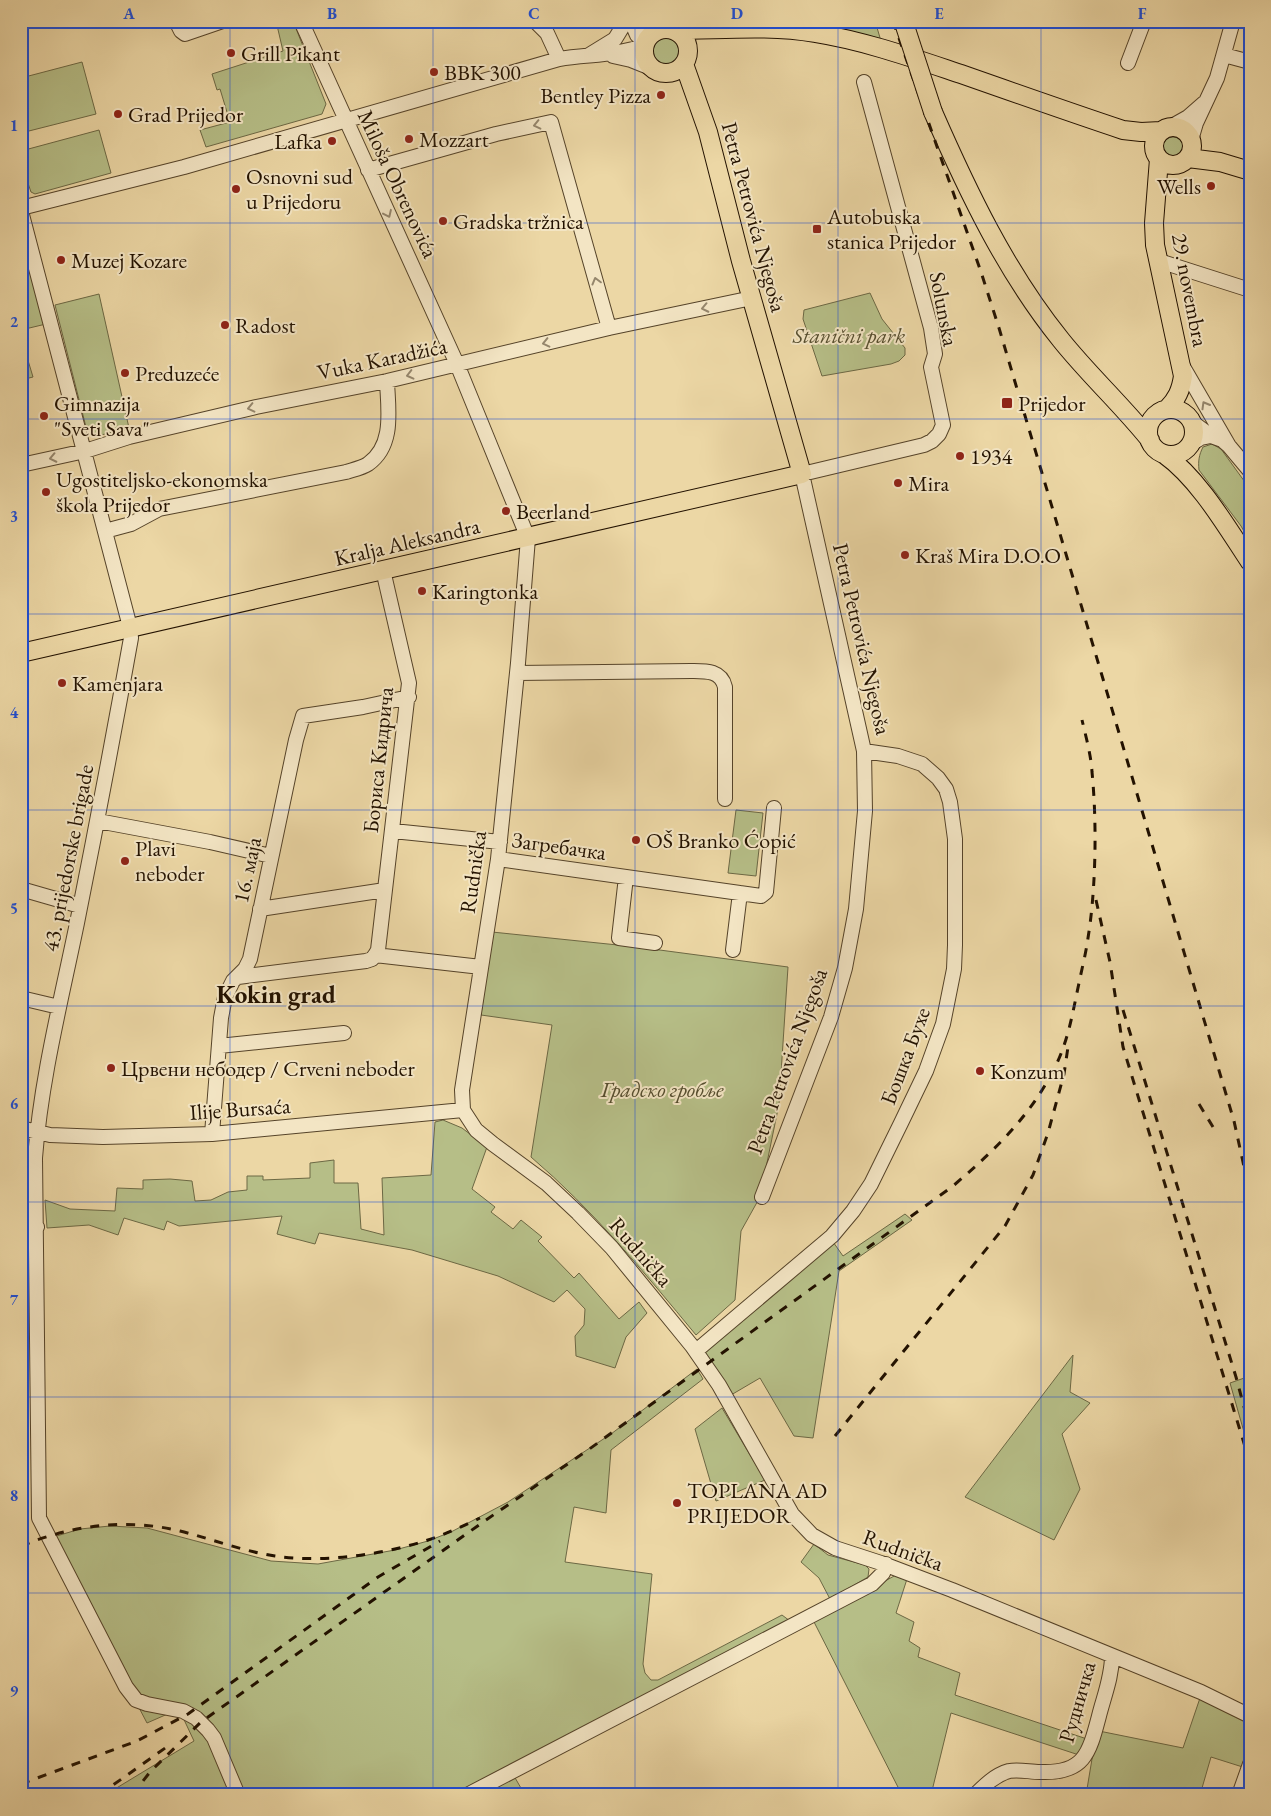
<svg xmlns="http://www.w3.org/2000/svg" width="1271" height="1816" font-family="'EB Garamond',serif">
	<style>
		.green { fill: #b6be87; stroke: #6c6844 }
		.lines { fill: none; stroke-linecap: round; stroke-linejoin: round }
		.minor-casing { stroke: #554329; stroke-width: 16 }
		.major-casing { stroke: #231200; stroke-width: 20 }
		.minor { stroke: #f3e5c4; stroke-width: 14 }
		.major { stroke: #ecd7a5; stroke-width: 18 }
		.rail { stroke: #231200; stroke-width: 3; stroke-dasharray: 9 9; stroke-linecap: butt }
		.major-bridge-casing { stroke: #231200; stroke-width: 20; stroke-linecap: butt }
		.major-bridge { stroke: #ecd7a5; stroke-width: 18 }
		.oneway { stroke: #95866c }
		.grid { fill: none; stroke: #1d4ed8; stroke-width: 1; stroke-opacity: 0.55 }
		.poi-dot { fill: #8f2418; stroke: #f3e5c4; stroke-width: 2 }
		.labels { text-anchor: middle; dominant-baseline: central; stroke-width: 4; stroke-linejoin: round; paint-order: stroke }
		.poi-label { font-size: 22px; fill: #231200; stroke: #f3e5c4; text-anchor: start }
		.street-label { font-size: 22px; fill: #231200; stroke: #f3e5c4 }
		.park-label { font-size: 22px; font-style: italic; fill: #564e2f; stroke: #f3e5c4 }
		.quarter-label { font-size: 25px; font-weight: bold; fill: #231200; stroke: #f3e5c4 }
		.neatline { fill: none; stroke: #1d4ed8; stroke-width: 2 }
		.grid-label { font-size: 16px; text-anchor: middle; font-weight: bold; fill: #1d4ed8 }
	</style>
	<rect width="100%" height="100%" fill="#ecd7a5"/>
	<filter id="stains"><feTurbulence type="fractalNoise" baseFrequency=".004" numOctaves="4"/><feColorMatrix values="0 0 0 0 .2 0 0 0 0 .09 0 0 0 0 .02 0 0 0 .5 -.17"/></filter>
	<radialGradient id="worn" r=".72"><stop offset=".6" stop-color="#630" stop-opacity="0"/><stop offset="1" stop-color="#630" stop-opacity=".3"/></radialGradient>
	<!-- green -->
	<path class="green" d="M276,21H293L326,104L322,114L206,147L200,130L230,122L220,89L217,90L212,74L283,51Z
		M769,21H875L881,41Z
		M651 51a15 15 0 1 1 30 0a15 15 0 1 1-30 0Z
		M82,62L96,114L21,133V78Z
		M99,130L111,173L35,194L31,192L21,163V151Z
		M1163 147a10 10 0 1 1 20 0a10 10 0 1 1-20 0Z
		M21,240L46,324L21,330Z
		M870,293L882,319L905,348V355L899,361L891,364L822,376L803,319L804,310Z
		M99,294L129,428L93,437L87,431L55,305Z
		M24,347L33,377L21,380V348Z
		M1212,444L1221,449L1250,489V542L1241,526L1199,470C1198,461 1199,455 1203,447Z
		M736,810L763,813L756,876L728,873Z
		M492,932L637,947L788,967L779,1104L760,1197L741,1231L735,1300L696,1335C644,1272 593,1210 531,1157L552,1025L481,1015Z
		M443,1120L462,1128L487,1147L472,1189L495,1207L491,1212L513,1229L521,1220L542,1237L538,1241L574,1278L579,1273L619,1319L639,1302L647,1313L626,1337L615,1368L576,1356L575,1336L584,1325L585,1309L567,1290L554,1302L498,1276L412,1250L319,1233L315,1244L277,1234L282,1216L179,1226L167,1221L164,1230L124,1218L118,1235L89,1225L47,1228L45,1200L70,1209L115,1211L117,1188L143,1189V1180L170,1179L192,1181L195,1201L211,1200L228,1192L247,1190V1176H263V1180L310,1178V1163L334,1160V1183H358L361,1229L384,1235L382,1178L431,1175L435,1122Z
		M905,1214L912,1220L839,1271L813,1438L794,1436L760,1378L731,1395L703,1355L715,1337L831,1239L843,1256Z
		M1073,1355L1070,1392L1090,1403L1062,1434L1080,1489L1054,1540L965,1497Z
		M697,1369L703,1379L611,1450L606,1513L574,1507L565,1562L652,1574L643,1664L645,1673L651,1680H658L782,1615L790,1621L514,1776L525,1795H105L194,1741L179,1709L147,1723L50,1538L80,1529L110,1526L147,1528L271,1561L318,1564L395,1550L428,1541L451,1532L508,1502L611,1434Z
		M1250,1376V1453L1230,1383Z
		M722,1408L765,1480L716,1501L695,1429Z
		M814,1544L828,1555L865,1565L869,1569L868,1577L830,1599L819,1578L801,1562Z
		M896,1575L907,1579L896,1613L914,1622L909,1641L920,1648L918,1657L960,1673L955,1695L1087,1739L1079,1755L951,1713L931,1795H902L813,1620Z
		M1200,1698L1250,1722L1249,1769L1211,1757L1200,1795H1086L1095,1741L1099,1731L1183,1748Z"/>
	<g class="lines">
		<defs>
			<path id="minor" d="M176,21L181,31L185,34L223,21
				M301,21L457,364L528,538L518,663L498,859L462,1090L463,1110L476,1130L493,1144L546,1183L578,1213L612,1248L692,1346L719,1385L792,1514L812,1535L835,1548L881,1563L952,1590L1201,1692L1250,1716
				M535,21L547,33L559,59
				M631,21L637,35L645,43
				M640,21L646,25L658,30
				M589,55L615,39L626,21
				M1224,55L1250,62
				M613,56L631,60L651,68
				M1128,63L1144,21
				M1172,126L1188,117L1204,103
				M1191,140L1196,123L1217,78L1233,21
				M368,170L496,134L551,122L609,328
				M21,208L184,167L559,59C588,54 617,56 645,45
				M21,211L130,627L131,638C114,733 96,828 77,923C61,1001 41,1079 35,1158L39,1518L126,1687L136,1700L147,1704L183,1711L196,1718L208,1730L214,1738L238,1795
				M1159,261L1250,290
				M1182,365L1229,446
				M1192,422L1211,436L1222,440L1229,446L1250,471
				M1191,444L1201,438L1211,436
				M21,465L85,451L129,437L256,407L387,381L609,328L752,298
				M105,531L131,524L159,509L346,472C352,470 362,468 368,464C395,445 388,409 387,381
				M517,673L691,671C705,671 721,670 725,687V799
				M98,821L210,842L271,856
				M393,831L500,842
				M498,859L761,896L766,892L774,808
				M626,877L619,938L655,943
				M21,889L80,906
				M260,909L385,890
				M733,950L740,893
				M375,955L378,950L409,683L383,570
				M238,977L366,961L372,959L375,955L481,967
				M21,998L59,1007
				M219,1046L344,1033
				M21,1128L50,1135L103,1137L212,1134L463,1110
				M212,1134L221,1018L225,997L233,981L245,969L250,959L296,740L303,716L363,707L409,697
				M21,1182L32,1168L35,1159
				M762,1197L831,1017L845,968L856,909L865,811L864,751L802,474L924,445L932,441L939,434L943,425L931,367L935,354L931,328L864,82
				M21,1224L37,1227
				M696,1351L832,1236L853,1211L871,1184L901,1123L926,1071L943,1024L954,969L955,945V839L950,802L946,789L938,778L922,764L898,756L864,751
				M467,1795L872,1584L883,1573L886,1564
				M975,1795C985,1785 995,1775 1009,1771C1019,1769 1030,1772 1040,1772C1084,1774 1089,1754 1099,1716C1104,1696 1112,1677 1112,1656
				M1239,1795L1250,1764"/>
			<path id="major" d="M644 51a22 22 0 1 1 44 0a22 22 0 1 1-44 0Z
				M674,30C721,30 769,25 815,33C865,41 913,58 961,74C1015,93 1069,112 1123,130L1141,132L1161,131
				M933,112C968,192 1006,272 1061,340C1089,375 1122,405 1150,440
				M1154 146a19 19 0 1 1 38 0a19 19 0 1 1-38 0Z
				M1188,158L1220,162L1250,171
				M1159,159L1154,223L1155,245L1183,376C1181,390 1177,399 1167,409
				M1148 432a23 23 0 1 1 46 0a23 23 0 1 1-46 0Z
				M1164,454C1199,479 1226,526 1250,562
				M21,653L802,474L741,261L708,132L684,64"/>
		</defs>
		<!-- minor casing -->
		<use href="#minor" class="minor-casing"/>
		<!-- major casing -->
		<use href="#major" class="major-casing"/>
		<!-- minor -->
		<use href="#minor" class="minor"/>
		<!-- major -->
		<use href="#major" class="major"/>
		<!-- rail -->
		<path class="rail" d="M893,21L981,272L999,328L1234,1121L1250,1194
			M1096,900L1110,962L1123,1047L1250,1463
			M1123,1010L1236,1377L1250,1429
			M1199,1104L1213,1127
			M835,1436L1005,1226L1033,1175L1048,1133L1064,1074L1068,1047
			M21,1546C73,1525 126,1518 180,1531C212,1539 242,1551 275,1556C323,1563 382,1555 428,1540C446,1534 463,1526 480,1518
			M21,1784L137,1741L188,1714L378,1577L440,1541
			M99,1795L168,1746
			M132,1795L150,1772L201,1722L486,1520L588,1450L953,1186C996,1149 1032,1115 1057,1063C1069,1037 1073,1011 1079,983C1082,968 1086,953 1088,938C1096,889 1097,822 1092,772C1091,755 1086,737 1082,720"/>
		<defs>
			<path id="major-bridge" d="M904,23L933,112"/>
		</defs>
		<!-- major-bridge casing -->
		<use href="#major-bridge" class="major-bridge-casing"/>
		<!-- major-bridge -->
		<use href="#major-bridge" class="major-bridge"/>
	</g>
	<!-- one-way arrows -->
	<defs><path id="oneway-chevron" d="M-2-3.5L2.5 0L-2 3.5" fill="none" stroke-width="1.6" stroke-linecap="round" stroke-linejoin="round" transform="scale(1.25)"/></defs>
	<g class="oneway">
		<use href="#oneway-chevron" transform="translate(537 125) rotate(167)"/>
		<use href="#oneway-chevron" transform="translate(388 214) rotate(65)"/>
		<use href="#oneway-chevron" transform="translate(596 281) rotate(-105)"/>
		<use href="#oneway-chevron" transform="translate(705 308) rotate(168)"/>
		<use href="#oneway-chevron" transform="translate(546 343) rotate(167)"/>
		<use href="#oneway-chevron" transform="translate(410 375) rotate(166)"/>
		<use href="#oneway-chevron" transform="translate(1205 405) rotate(-120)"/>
		<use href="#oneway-chevron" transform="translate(251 408) rotate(167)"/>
		<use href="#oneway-chevron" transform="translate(53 458) rotate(168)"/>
	</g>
	<!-- grid -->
	<path class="grid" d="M230,21V1795M433,21V1795M635,21V1795M838,21V1795M1041,21V1795M21,223H1250M21,419H1250M21,614H1250M21,810H1250M21,1006H1250M21,1202H1250M21,1397H1250M21,1593H1250"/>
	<!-- markers -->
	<g class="poi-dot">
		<circle cx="231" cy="53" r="5"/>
		<circle cx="434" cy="72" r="5"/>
		<circle cx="661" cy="95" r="5"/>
		<circle cx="118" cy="114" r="5"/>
		<circle cx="409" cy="139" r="5"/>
		<circle cx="332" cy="141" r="5"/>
		<circle cx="1211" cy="186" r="5"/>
		<circle cx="236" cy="189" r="5"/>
		<circle cx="443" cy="221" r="5"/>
		<rect x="812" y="224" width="10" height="10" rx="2.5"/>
		<circle cx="61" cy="260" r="5"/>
		<circle cx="225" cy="325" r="5"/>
		<circle cx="125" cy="373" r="5"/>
		<rect x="1001" y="397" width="12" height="12" rx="2.5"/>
		<circle cx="44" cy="416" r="5"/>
		<circle cx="960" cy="456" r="5"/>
		<circle cx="898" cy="483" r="5"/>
		<circle cx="46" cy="492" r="5"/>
		<circle cx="506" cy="511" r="5"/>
		<circle cx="905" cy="555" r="5"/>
		<circle cx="422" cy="591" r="5"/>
		<circle cx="62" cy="683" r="5"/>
		<circle cx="636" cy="840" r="5"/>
		<circle cx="125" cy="861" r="5"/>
		<circle cx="111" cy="1068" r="5"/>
		<circle cx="980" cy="1071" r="5"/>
		<circle cx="677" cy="1503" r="5"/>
	</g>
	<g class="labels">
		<!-- poi labels -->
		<g class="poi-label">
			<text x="241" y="53">Grill Pikant</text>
			<text x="444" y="72">BBK 300</text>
			<text x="651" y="95" text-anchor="end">Bentley Pizza</text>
			<text x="128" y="114">Grad Prijedor</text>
			<text x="419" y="139">Mozzart</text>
			<text x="322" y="141" text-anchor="end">Lafka</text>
			<text x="246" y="176">Osnovni sud<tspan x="246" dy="25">u Prijedoru</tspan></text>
			<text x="1201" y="186" text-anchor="end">Wells</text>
			<text x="827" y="216">Autobuska<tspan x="827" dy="25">stanica Prijedor</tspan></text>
			<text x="453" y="221">Gradska tržnica</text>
			<text x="71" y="260">Muzej Kozare</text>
			<text x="235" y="325">Radost</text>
			<text x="135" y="373">Preduzeće</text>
			<text x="54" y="403">Gimnazija<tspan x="54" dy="25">"Sveti Sava"</tspan></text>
			<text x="1018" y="403">Prijedor</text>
			<text x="970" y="456">1934</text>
			<text x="56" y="479">Ugostiteljsko-ekonomska<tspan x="56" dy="25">škola Prijedor</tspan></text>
			<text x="908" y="483">Mira</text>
			<text x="516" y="511">Beerland</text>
			<text x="915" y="555">Kraš Mira D.O.O</text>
			<text x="432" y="591">Karingtonka</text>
			<text x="72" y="683">Kamenjara</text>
			<text x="646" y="840">OŠ Branko Ćopić</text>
			<text x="135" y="848">Plavi<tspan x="135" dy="25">neboder</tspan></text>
			<text x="121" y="1068">Црвени небодер / Crveni neboder</text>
			<text x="990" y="1071">Konzum</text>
			<text x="687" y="1490">TOPLANA AD<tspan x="687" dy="25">PRIJEDOR</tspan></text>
		</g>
		<!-- street labels -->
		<g class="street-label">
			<text transform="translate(398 184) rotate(65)">Miloša Obrenovića</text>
			<text transform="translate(754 217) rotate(75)">Petra Petrovića Njegoša</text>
			<text transform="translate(1190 290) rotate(79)">29. novembra</text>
			<text transform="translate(944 309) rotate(79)">Solunska</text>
			<text transform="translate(382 359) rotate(-12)">Vuka Karadžića</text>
			<text transform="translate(407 542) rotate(-13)">Kralja Aleksandra</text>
			<text transform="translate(862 639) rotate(77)">Petra Petrovića Njegoša</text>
			<text transform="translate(378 760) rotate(-84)">Бориса Kидрича</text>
			<text transform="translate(559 846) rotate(8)">Загребачка</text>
			<text transform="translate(68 858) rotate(-79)">43. prijedorske brigade</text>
			<text transform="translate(247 870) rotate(-78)">16. маја</text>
			<text transform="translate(473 872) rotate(-82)">Rudnička</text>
			<text transform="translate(905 1056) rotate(-69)">Бошка Бухе</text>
			<text transform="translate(787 1061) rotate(-70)">Petra Petrovića Njegoša</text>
			<text transform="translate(240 1109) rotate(-4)">Ilije Bursaća</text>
			<text transform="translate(641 1252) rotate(49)">Rudnička</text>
			<text transform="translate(903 1550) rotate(20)">Rudnička</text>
			<text transform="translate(1077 1702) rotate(-74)">Рудничка</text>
		</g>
		<!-- park labels -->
		<g class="park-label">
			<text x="849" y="335">Stanični park</text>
			<text x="662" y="1089">Градско гробље</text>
		</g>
		<!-- quarter labels -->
		<g class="quarter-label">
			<text x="276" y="994">Kokin grad</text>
		</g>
	</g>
	<!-- margin -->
	<rect width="1271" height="1816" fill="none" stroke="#ecd7a5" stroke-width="55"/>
	<rect x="28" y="28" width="1216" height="1760" class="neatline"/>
	<g class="grid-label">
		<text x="129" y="19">A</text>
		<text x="332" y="19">B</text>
		<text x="534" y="19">C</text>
		<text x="737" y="19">D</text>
		<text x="939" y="19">E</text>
		<text x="1142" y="19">F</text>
		<text x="14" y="131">1</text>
		<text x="14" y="327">2</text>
		<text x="14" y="522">3</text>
		<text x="14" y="718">4</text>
		<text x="14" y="914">5</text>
		<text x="14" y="1109">6</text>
		<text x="14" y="1305">7</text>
		<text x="14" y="1501">8</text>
		<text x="14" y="1696">9</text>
	</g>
	<rect width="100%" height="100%" filter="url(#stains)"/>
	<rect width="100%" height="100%" fill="url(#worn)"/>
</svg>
